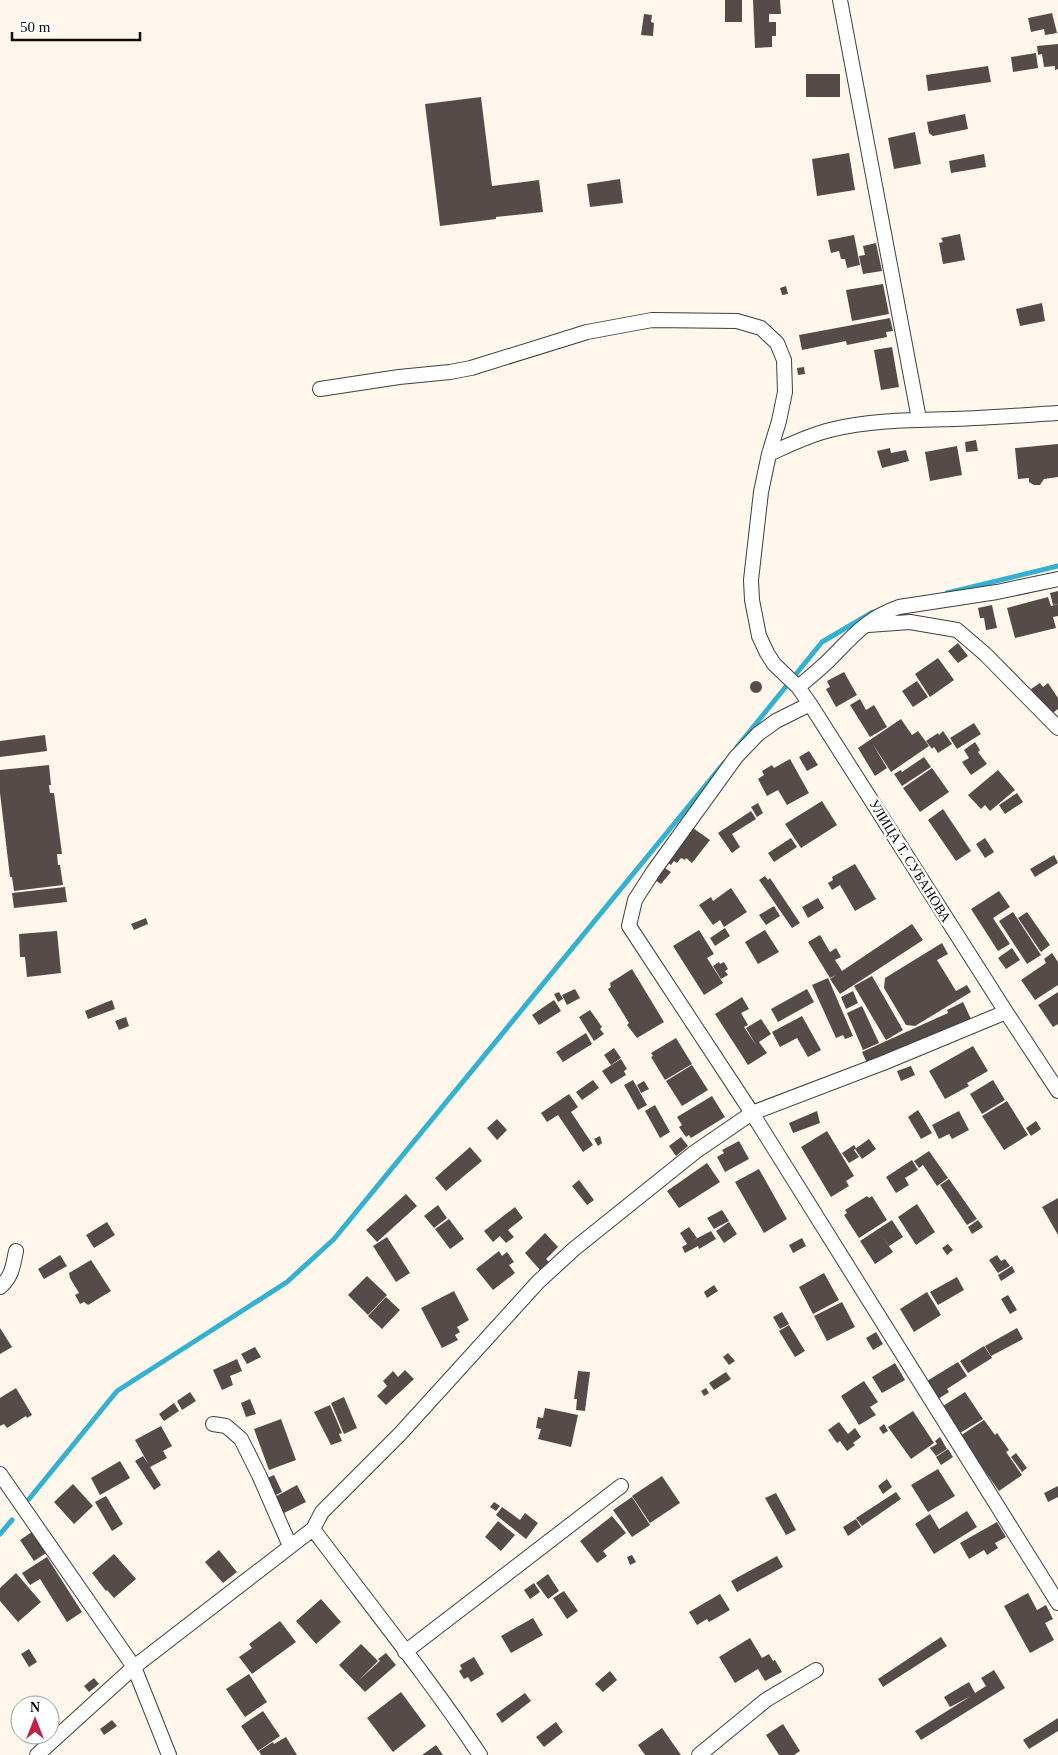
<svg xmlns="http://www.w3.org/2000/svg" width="1058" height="1755" font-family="'Times New Roman',serif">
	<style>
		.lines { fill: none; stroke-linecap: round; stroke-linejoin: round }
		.stream { stroke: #34b1d1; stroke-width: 5 }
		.building { fill: #554b48 }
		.street-casing { stroke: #3f3f3f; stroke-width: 16 }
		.street { stroke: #fff; stroke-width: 14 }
		.labels { text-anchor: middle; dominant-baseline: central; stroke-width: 5; stroke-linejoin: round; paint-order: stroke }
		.street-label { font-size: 14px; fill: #0c0c0c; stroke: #fff }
	</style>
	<rect width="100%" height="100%" fill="#fff7eb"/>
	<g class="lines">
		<!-- stream -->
		<path class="stream" d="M947,593L1058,566
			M737,747L822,642L873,612
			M29,1499L117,1391L287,1282L334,1239L724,763
			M0,1534L12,1520"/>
	</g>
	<!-- building -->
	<path class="building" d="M725,0H742V22H725Z
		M753,0H780L781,14H769V22H776V36H772V47L755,48Z
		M1052,13L1057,33L1045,35L1044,29L1031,32L1028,18Z
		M644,14L652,15L651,22L654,23L653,36L641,35Z
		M1058,44V69L1055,70V66L1044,67L1042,54L1038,55L1037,46Z
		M1036,53L1038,68L1013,72L1011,57Z
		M988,66L991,82L928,91L926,75Z
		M806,74H840V97H806Z
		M481,97L492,186L539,180L543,212L496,217V219L440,226L425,104Z
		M965,114L968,129L933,136L929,133L927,122Z
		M915,132L921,164L894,169L888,138Z
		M849,153L855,190L817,196L812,159Z
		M984,154L986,167L951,173L949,161Z
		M620,179L623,203L590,207L587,184Z
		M960,234L965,260L943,264L939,243L943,242L941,238Z
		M854,235L860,265L847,268L845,259H841L839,251L831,253L828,240Z
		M876,243L882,271L863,274L859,256L865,255L863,246Z
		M883,284L889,314L852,321L846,290Z
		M786,286L788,294L782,295L780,288Z
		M1042,303L1045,321L1020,326L1016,309Z
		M890,318L893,331L886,332L887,337L847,345L846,341L802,350L799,335Z
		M892,347L899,387L881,390L874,350Z
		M804,367L805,374L798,375L797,368Z
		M976,440L978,451L966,452L965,442Z
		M1058,444V477L1044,479L1040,485H1034L1029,482V478L1018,479L1015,448Z
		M957,446L962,475L930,481L925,452Z
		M890,448L891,453L906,450L909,461L882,468L877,451Z
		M1058,591V604L1053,605L1050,593Z
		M1048,597L1051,606L1058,604V616L1053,617L1056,628L1015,638L1007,608Z
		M992,605L997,628L986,630L984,618H980L978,608Z
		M958,643L968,656L958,663L948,651Z
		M938,658L954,680L930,697L915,674Z
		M844,672L857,695L836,707L826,689L830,687L827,681Z
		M750 687a6 6 0 1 1 12 0a6 6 0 1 1-12 0Z
		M917,681L928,697L913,707L902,691Z
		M1040,683L1043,687L1048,683L1058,698V709L1050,715L1031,689Z
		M860,699L866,710L874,705L887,727L870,737L850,705Z
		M901,719L912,735L918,731L929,746L891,772L872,743L887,768L875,776L858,748Z
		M974,723L981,734L957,749L950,738Z
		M943,731L952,744L938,753L934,747L932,749L926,741L938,733L939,735Z
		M45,735L47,751L0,757V741Z
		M975,742L980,750L978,752L987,764L971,775L962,762L969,758L964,750Z
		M809,751L818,765L807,771L799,757Z
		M924,757L931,767L902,786L894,774L901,770L902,772Z
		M790,759L809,793L787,805L778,790L767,796L758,779L764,775L762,771L772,765L774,768Z
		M49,765L51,785H49L50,793H54L62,854H57L58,865H60L63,885L14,891L12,877H10L0,793V770Z
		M932,768L949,792L920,812L903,788Z
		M998,770L1015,790L990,811L985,805L981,809L968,795Z
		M1017,793L1023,802L1005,814L999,805Z
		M822,801L837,825L801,848L785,824Z
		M758,803L763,813L757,817L751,807Z
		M943,809L971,851L956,861L928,820Z
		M751,811L756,819L732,834L740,847L732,853L718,833Z
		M693,828L710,840L692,863L686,858L685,860L681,858L677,863L674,861L671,865L667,862Z
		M791,838L797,847L774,862L768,853Z
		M985,838L994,852L985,858L976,844Z
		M1054,855L1058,863L1035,877L1030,869Z
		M855,864L876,899L855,911L840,885L832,890L828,883L833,880L832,877Z
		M665,868L671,872L661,884L655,880Z
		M765,876L768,880L770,878L800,923L792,928L759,880Z
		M65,887L67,902L14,908L12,893Z
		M731,888L747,912L724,927L720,920L713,925L699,905L711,897L713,901Z
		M999,891L1010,907L993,918L1010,944L998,951L971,909Z
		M818,898L824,908L808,918L802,907Z
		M774,906L780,916L766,925L759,915Z
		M1013,912L1041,955L1027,964L999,921Z
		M1027,912L1050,945L1041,952L1018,918Z
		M146,918L148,924L134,930L131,924Z
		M912,924L923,940L840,994L830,979L836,975L830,978L808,942L820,935L830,952L836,948L841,957L835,960L842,971Z
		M725,928L730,936L715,946L710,938Z
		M699,930L714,954L707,958L723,983L704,995L673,946Z
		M765,930L779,952L758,964L745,942Z
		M57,931L61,973L27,977L25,957H20L19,934Z
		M942,943L948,954L937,960L956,991L967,985L971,992L915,1026L906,1025L884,988L885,978Z
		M1012,948L1020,960L1006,969L998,958Z
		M1052,953L1058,962V985L1035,1000L1021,980L1046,963L1044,959Z
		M719,962L720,964L724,962L728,969L725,971L728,975L721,979L713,966Z
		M632,969L664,1022L637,1038L627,1025L629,1023L608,989L611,987L610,983Z
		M872,976L903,1030L886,1040L854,986Z
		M828,978L853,1036L845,1039L843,1035L836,1038L812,985Z
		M575,989L580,998L567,1005L562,995Z
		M807,989L814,1002L778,1022L771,1009Z
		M853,991L858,1003L846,1009L841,997Z
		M559,992L563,999L558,1002L554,994Z
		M1058,992V1024L1053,1027L1038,1005Z
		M742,997L749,1009L741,1013L748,1025L744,1027L756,1045L746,1028L761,1019L771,1034L759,1042L767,1053L748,1065L715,1014Z
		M112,1000L115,1009L88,1019L85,1011Z
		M554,1000L561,1011L539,1025L532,1015Z
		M963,1002L971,1019L868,1065L862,1052L948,1013L947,1010Z
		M862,1006L879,1043L863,1050L847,1013Z
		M590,1010L602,1027L600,1029L604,1034L594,1041L579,1017Z
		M802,1016L821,1050L808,1057L797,1038L780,1047L772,1032Z
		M126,1017L129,1026L119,1030L115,1021Z
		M586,1033L592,1044L563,1062L556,1052Z
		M676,1038L692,1064L665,1080L651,1057L653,1056L651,1053Z
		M973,1046L988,1071L967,1083L969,1086L945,1099L929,1071Z
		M614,1048L621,1058L611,1065L604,1055Z
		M621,1059L627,1069L624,1071L626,1075L611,1084L602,1071Z
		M692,1065L708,1090L682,1106L666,1081Z
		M911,1066L915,1075L901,1081L897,1071Z
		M593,1080L599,1088L582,1100L576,1092Z
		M633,1080L647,1105L638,1110L624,1085Z
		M993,1080L1005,1100L982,1114L970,1094Z
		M644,1081L649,1089L641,1093L637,1085Z
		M569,1094L578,1107L571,1112L593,1145L583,1152L558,1115L547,1122L541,1113Z
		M712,1096L725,1117L691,1138L689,1135L686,1137L679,1127L682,1125L677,1117Z
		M1007,1101L1028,1135L1004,1150L982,1116Z
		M655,1105L670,1132L660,1138L645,1111Z
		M918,1110L932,1133L921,1139L908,1117Z
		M817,1111L820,1123L793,1133L789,1123Z
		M959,1111L969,1130L952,1139L949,1134L939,1139L932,1125Z
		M497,1119L507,1130L497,1140L487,1128Z
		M1036,1121L1041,1129L1031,1136L1026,1128Z
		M827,1131L854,1176L846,1181L849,1186L831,1197L801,1147Z
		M600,1136L602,1143L598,1146L594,1139Z
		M681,1137L688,1146L676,1156L669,1146Z
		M869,1139L876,1149L862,1159L855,1149Z
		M739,1141L749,1159L725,1172L717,1157L724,1153L722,1150Z
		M854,1145L856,1148L854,1150L859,1157L849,1163L842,1153Z
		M470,1147L482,1161L446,1191L435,1178Z
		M929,1151L948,1178L937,1186L923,1165L919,1168L914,1161Z
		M912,1160L918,1170L905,1178L909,1185L896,1193L886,1177Z
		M707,1163L720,1182L679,1208L667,1191Z
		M759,1169L787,1219L764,1233L735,1182Z
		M949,1179L977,1219L967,1225L940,1185Z
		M579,1180L594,1200L587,1205L572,1186Z
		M406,1194L417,1206L377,1242L366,1230Z
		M867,1196L869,1198L872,1196L887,1220L859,1238L844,1215L847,1213L845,1210Z
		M1058,1198V1235L1042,1207Z
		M917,1204L935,1232L916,1245L898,1217Z
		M438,1205L447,1218L434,1228L424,1216Z
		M515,1207L523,1218L508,1230L514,1237L506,1243L500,1236L493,1242L484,1231Z
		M722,1210L729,1221L714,1229L707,1218Z
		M449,1219L464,1239L450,1249L435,1229Z
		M892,1220L903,1237L889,1246L879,1232L893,1252L875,1264L860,1241Z
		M978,1220L983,1227L972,1234L968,1227Z
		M107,1222L115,1235L94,1248L86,1235Z
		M729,1222L737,1234L724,1243L716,1231Z
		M689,1227L697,1238L692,1241L711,1231L716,1239L699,1249L698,1246L685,1253L682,1247L687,1244L680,1233Z
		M545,1233L558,1247L546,1259L549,1262L540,1270L525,1253Z
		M387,1237L410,1273L396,1282L373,1246Z
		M802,1238L806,1246L793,1253L789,1245Z
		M948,1244L953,1250L947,1255L942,1248Z
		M499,1251L502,1256L507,1252L514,1262L509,1265L515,1273L493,1290L476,1269Z
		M60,1255L67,1266L44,1279L38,1269Z
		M997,1255L1001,1261L1005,1259L1010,1266L998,1273L989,1260Z
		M91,1260L111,1291L88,1305L84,1302L80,1304L75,1295L79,1293L70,1278L69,1273Z
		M1012,1266L1015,1272L1001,1281L998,1275Z
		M824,1273L839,1300L813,1314L799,1287Z
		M367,1276L387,1295L368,1315L348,1295Z
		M957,1277L964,1290L938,1305L930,1292Z
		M714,1285L718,1291L707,1298L704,1292Z
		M454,1291L469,1320L457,1327L460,1332L455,1335L458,1340L442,1348L421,1308Z
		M927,1292L941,1315L914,1332L900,1309Z
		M1008,1295L1017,1310L1010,1314L1001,1299Z
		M386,1297L400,1310L382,1329L368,1316Z
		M842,1302L855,1327L827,1341L814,1316Z
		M782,1312L789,1324L780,1329L773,1317Z
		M789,1325L805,1351L795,1357L779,1331Z
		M0,1328L12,1347L0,1354Z
		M1017,1328L1023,1339L991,1356L985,1346Z
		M876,1332L883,1344L873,1350L866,1338Z
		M984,1346L992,1358L968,1373L960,1361Z
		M255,1347L261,1357L247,1364L241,1354Z
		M728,1353L735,1361L729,1365L723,1357Z
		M237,1359L242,1371L230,1376L233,1385L222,1390L213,1370Z
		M958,1362L967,1376L947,1389L949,1392L938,1399L927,1381Z
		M895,1363L905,1380L882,1393L872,1377Z
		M405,1370L414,1379L386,1405L377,1396L387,1386L383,1381L393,1371L398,1377Z
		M578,1371L590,1372L585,1411L576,1410L577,1399H574Z
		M726,1372L731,1379L714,1390L709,1383Z
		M864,1381L878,1402L870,1407L876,1415L859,1425L841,1396Z
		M16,1388L32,1415L27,1418L26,1416L7,1428L4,1424L0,1426V1398Z
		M706,1388L709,1393L704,1396L701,1391Z
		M190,1392L196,1401L182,1410L177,1401Z
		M965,1392L983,1419L960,1433L943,1406Z
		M344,1397L357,1428L344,1434L331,1403Z
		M250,1399L256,1414L246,1417L241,1403Z
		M174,1403L179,1411L164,1421L159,1414Z
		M330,1405L342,1433L339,1434L342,1441L331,1445L314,1412Z
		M545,1408L578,1415L571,1447L538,1439L541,1429L536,1428L538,1417L543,1418Z
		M913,1411L934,1443L911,1459L888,1427Z
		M281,1419L296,1460L269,1470L254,1429Z
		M984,1420L995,1435L997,1433L1009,1450L1006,1452L1022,1475L999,1491L960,1436Z
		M839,1422L848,1434L855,1428L861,1437L853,1443L855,1445L847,1451L840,1441L837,1443L828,1430Z
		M884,1424L888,1431L883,1434L879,1428Z
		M161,1426L172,1446L163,1451L167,1458L150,1467L161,1485L154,1490L135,1461L143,1456L149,1465L135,1440Z
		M940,1437L947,1449L936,1456L930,1448L937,1444L935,1441Z
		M948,1449L953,1457L941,1465L936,1457Z
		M1016,1453L1027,1468L1022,1472L1011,1457Z
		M120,1461L130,1478L100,1495L91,1478Z
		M938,1469L955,1496L928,1512L911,1485Z
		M274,1475L282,1492L273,1496L265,1479Z
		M662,1476L680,1503L650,1523L632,1496Z
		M887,1479L892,1487L883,1494L878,1486Z
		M73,1484L93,1506L74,1524L54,1502Z
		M297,1485L306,1502L282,1514L273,1498Z
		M1058,1486V1497L1048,1502L1044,1493Z
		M896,1492L901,1499L862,1526L856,1518Z
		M776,1493L796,1530L786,1535L765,1498Z
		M106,1496L123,1524L112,1531L95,1502Z
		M632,1497L650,1525L632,1537L613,1510Z
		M494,1502L500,1506L496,1511L490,1507Z
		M502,1507L520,1520L525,1513L538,1523L526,1539L496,1515Z
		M967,1511L977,1527L934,1554L915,1524L930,1514L939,1529Z
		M612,1516L626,1533L603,1551L607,1556L597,1563L580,1541Z
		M856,1519L861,1527L848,1536L843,1527Z
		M498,1521L515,1535L501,1551L485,1537Z
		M997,1522L1006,1537L995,1543L998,1548L987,1555L984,1550L969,1559L960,1543Z
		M32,1532L46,1553L34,1561L20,1540Z
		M219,1550L237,1572L223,1583L205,1562Z
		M114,1554L136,1579L114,1598L107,1590L106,1591L92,1573Z
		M632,1555L636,1562L630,1565L627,1557Z
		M777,1556L783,1567L737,1592L731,1581Z
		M47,1557L82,1612L67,1622L40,1579L30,1585L22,1573Z
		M16,1573L41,1602L18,1622L0,1601V1588Z
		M548,1574L559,1591L548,1599L536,1583Z
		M534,1583L540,1592L530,1599L524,1590Z
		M564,1591L578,1611L567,1619L553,1598Z
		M1028,1593L1037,1610L1046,1605L1053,1619L1045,1623L1054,1640L1030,1653L1004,1606Z
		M720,1594L730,1610L709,1622L707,1619L697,1625L689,1612Z
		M321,1599L341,1622L316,1644L296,1621Z
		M533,1618L543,1635L511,1653L501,1636Z
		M280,1621L296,1642L252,1674L239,1657L252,1648L249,1644Z
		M941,1637L947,1646L883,1687L878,1679Z
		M750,1638L762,1658L769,1654L773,1661L775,1660L782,1672L765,1681L758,1669L735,1683L719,1657Z
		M361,1644L378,1661L358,1681L380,1661L378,1659L386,1653L396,1665L365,1692L339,1665Z
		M29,1649L37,1662L29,1667L21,1654Z
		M474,1657L484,1674L471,1682L468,1677L464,1679L459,1671L462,1669L460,1665Z
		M994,1670L1005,1688L921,1740L915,1731L971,1696L950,1707L944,1697L969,1682L975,1693L986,1686L981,1678Z
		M610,1671L617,1680L603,1692L595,1684Z
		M249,1674L267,1702L245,1717L226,1689Z
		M94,1678L99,1684L89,1692L84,1686Z
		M401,1692L426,1726L393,1752L367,1718Z
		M525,1693L531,1701L502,1723L496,1714Z
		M263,1711L280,1736L258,1751L241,1726Z
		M1058,1718V1731L1029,1749L1023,1740Z
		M112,1720L117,1726L104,1735L100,1729Z
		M556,1722L563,1732L544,1747L536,1737Z
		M783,1724L800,1751L794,1755H779L766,1735Z
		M662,1728L681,1755H645L638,1745Z
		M286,1737L297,1755H261L259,1751L273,1742L274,1744Z
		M436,1745L443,1755H422Z"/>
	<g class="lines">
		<defs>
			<path id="street" d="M840,0L919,419
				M320,389L399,377L450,372L471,368L587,332L652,320L737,321L761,328L777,343L784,360L785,392L779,421L769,454L761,492L751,580L752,600L759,636L767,653L774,664L798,687L810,704L1006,1012L1058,1091
				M769,454C789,445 809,435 830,430C869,420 915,420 955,419C989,418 1024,415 1058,413
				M868,625L910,622L957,630L985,654L1058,728
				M798,687C807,680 816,672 825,664C850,640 864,619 899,607L997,592L1058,579
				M810,704L776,721L758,734L736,757L653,872L635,900L629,926L752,1113L1058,1603
				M0,1287C12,1277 13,1266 16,1251
				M213,1424L226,1426L241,1439L259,1475L290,1546
				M0,1474L134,1667L169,1755
				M313,1529C369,1604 428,1677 480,1755
				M405,1652L621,1486
				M37,1755L134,1667L313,1529L322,1512L400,1434L538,1282L574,1249L695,1152L752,1113L883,1063L1006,1012
				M699,1755L766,1700L816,1670"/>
		</defs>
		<!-- street casing -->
		<use href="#street" class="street-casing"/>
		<!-- street -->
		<use href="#street" class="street"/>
	</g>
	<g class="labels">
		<!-- street labels -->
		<g class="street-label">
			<text transform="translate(910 861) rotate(58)">УЛИЦА Т. СУБАНОВА</text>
		</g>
	</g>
	<!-- north arrow -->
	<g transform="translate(35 1720)"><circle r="24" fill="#ffffff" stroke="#9e9e9e"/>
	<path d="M0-4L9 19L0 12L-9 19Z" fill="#c02148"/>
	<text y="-8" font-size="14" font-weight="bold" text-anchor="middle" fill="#0c0c0c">N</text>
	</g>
	<!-- scale -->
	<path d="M12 32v8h128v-8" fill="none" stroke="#0c0c0c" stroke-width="2.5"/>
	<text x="20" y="32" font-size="15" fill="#0c0c0c" stroke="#ffffff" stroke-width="4" paint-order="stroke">50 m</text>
</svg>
